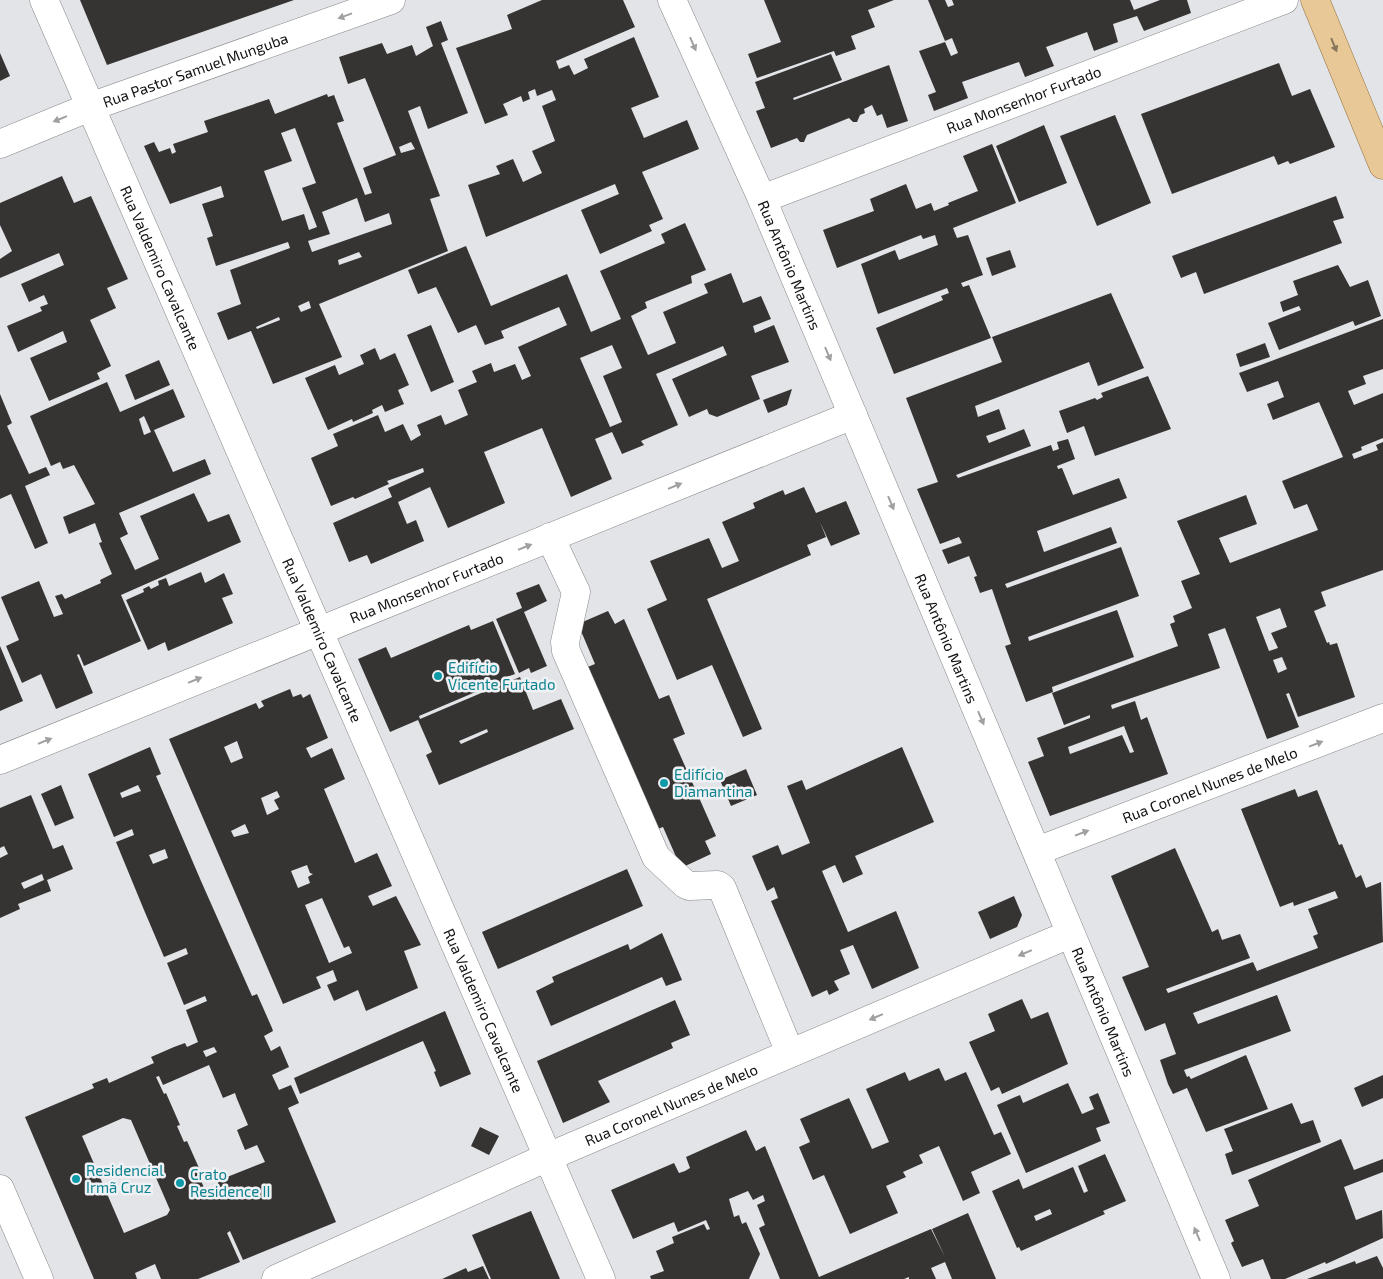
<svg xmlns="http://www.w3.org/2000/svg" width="1383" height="1279" font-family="'Exo 2',sans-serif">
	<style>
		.building { fill: #363432; fill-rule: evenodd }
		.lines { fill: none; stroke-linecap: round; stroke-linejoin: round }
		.street-casing { stroke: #858789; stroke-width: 29 }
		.secondary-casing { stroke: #858789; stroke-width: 29 }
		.primary-casing { stroke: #93703c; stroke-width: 29 }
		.street { stroke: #fff; stroke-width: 28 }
		.secondary { stroke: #fff; stroke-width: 28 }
		.primary { stroke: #e8c897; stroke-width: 28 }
		.oneway { fill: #a0a0a1 }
		.oneway2 { fill: #87765c }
		.culture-dot { fill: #0f9aa8; stroke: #f0f1f4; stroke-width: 2 }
		.labels { text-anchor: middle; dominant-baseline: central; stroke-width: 5; stroke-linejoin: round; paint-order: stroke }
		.street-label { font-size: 15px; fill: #111213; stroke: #f0f1f4 }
		.culture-label { font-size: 15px; fill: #0d838f; stroke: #f0f1f4; text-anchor: start }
	</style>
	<rect width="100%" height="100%" fill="#e2e4e7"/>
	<!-- building -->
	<path class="building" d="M80,0H294L107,65Z
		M542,0H623L635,27L556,61L559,69L569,65L574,75L588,68L584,59L634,37L659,97L631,108L644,138L687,120L699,149L642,172L663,219L649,225L652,231L600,254L581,210L619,194L615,184L486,237L468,185L500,174L496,166L513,159L523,182L542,173L532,151L555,141L542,106L556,100L552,90L537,96L535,89L528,92L530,99L523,102L521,96L503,104L508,115L485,124L456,48L512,29L507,15Z
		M764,0H894L868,10L875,27L851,36L856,49L836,56L834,51L757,78L748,54L781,42Z
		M928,0H945L948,7L954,5L952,0H1130L1134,10L1160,0H1187L1191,13L1144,31L1137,16L1113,24L1118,42L1094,51L1087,32L1068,39L1046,47L1054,66L1025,77L1019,62L962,82L968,98L934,111L928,95L936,92L919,51L945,42L951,56L958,53L952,38L945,41Z
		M441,21L448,40L441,43L468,113L428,129L420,106L408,111L440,196L430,199L448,251L319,304L342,357L273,384L251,331L228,340L217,313L241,304L230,270L290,248L288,242L216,266L207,238L213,236L202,204L224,197L221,186L170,204L144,146L154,142L159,152L170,148L172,154L176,152L173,144L208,132L204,121L269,99L275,114L327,94L328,97L334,95L344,121L337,123L365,195L372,193L363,168L396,155L365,78L348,84L339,57L382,43L387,54L412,45L416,56L433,46L426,27ZM295,128L316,183L302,188L317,227L309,230L304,214L282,221L264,171L292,161L281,133ZM411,142L415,149L401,153L399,147ZM357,198L365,222L389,213L392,224L312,252L308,241L330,234L322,212ZM359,252L362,257L339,265L338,260ZM309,301L311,308L301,312L298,306ZM279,317L280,320L257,329L256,327Z
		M0,53L10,76L0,81Z
		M831,54L842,80L793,98L794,100L889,65L908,121L887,128L882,114L877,116L872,105L864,109L865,113L860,115L857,122H853L849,118L807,135L804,142H800L797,138L771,148L756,111L765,108L755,82Z
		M1279,63L1292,96L1310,89L1335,147L1290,164L1288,161L1278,165L1274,156L1172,194L1141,114Z
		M1115,115L1151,203L1097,226L1060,136Z
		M1044,125L1067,183L1019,202L996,146Z
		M992,144L1016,203L953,228L957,238L968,235L983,275L961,283L963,287L969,285L991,338L894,374L876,328L943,300L941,296L949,293L947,288L878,314L861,264L895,250L899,260L938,245L935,235L923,239L921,235L837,268L823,230L874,211L870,199L906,184L916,209L931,203L934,211L949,205L948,203L978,191L963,156Z
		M62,176L74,203L91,196L128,279L107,288L116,308L90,320L111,366L97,373L100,379L49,401L30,358L67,342L63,331L18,352L7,326L42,311L40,307L48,304L44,295L29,302L21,284L64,265L59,253L0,278V259L12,251L0,225V203Z
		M1336,196L1344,218L1333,221L1342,243L1204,294L1196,272L1181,278L1172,256Z
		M685,223L706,270L691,276L692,283L645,302L647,308L631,316L648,355L676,343L663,312L708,293L704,284L731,273L743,303L761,296L771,319L753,326L755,333L774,325L789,362L751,376L760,399L717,417L709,414L707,409L689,417L672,379L727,355L723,346L716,349L656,374L678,425L641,441L644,445L622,454L612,432L595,439L612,479L571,497L542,428L484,452L505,503L448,528L430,487L398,502L407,524L416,520L424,541L371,564L367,555L349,562L333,523L392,497L388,488L424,472L423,468L387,481L389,484L355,499L353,497L331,506L311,458L338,446L333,434L378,415L385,432L403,424L411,441L421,435L417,425L441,415L445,425L468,415L458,390L477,382L472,371L491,363L494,372L515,364L522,380L531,376L518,347L567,325L559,307L501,331L504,338L485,345L476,325L458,333L436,287L418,294L408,270L466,246L491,306L567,274L591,332L621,319L600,271L665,243L661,234ZM612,345L622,368L603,376L622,422L610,427L580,358Z
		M1010,250L1016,267L992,276L986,258Z
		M1338,265L1350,287L1368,280L1381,316L1355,326L1353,321L1279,350L1268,323L1301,310L1299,306L1283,312L1280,302L1298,295L1293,281Z
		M1111,293L1144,368L1098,386L1089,362L975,406L978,417L999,409L1006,429L986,436L989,443L1024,429L1031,446L956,475L958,478L1051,445L1053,451L1059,449L1057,442L1068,439L1075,459L1057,466L1058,469L1062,468L1073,495L1119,478L1127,498L1037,531L1044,552L1111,527L1117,543L1005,584L1007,588L1121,547L1139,596L1028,637L1029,641L1117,610L1134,657L1052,687L1053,692L1026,702L1005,646L1011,644L992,589L980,593L974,577L977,576L969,556L948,564L942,550L962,543L959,537L940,544L917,489L938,482L906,398L1002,362L992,337Z
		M1383,319V369L1363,376L1366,384L1348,391L1354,405L1383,393V438L1361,447L1362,450L1352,454L1354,459L1378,450L1376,445L1383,442V570L1321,592L1326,606L1314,611L1327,643L1329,642L1330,645L1337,643L1355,697L1298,717L1289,693L1286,694L1299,727L1267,739L1225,628L1208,634L1220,668L1111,705L1112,709L1135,701L1141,720L1147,717L1168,774L1050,816L1028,762L1044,756L1037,738L1090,718V715L1064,725L1052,693L1178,646L1170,624L1175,622L1173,616L1192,608L1181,581L1200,574L1177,521L1246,495L1257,524L1219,538L1230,563L1318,530L1307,504L1294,509L1282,481L1343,457L1319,402L1273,420L1267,404L1284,397L1278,381L1247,392L1239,373ZM1280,608L1287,627L1271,633L1278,648L1269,651L1256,617ZM1282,657L1287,669L1278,673L1273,660ZM1124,726L1134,752L1130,753L1122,735L1070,754L1068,747Z
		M431,325L454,382L431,392L407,335Z
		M1265,343L1270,357L1240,367L1236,354Z
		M375,348L380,360L395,353L409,385L398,390L404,404L385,412L382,405L372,410L373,413L353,422L352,419L328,430L305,378L335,365L339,375L364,364L360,355Z
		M159,360L170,385L135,400L125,375Z
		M1148,376L1171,429L1095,456L1084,426L1067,433L1059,411L1095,398L1097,400L1103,397L1101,393Z
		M107,382L120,412L173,389L185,417L154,430L173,472L205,459L211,474L119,513L128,534L120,538L135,570L159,559L140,516L194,493L208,522L229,514L241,542L121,595L141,641L84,666L79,654L77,655L93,693L56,709L41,674L22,683L6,646L19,640L1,597L39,581L54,617L63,614L55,596L62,594L65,599L101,583L100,580L112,574L99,543L102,542L95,523L69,534L63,517L95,504L74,465L63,469L60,462L51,466L30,416ZM144,416L151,432L144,435L139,419Z
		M792,389L787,405L768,413L763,400Z
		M0,394L12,423L7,426L29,474L46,467L50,475L25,486L48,543L35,549L11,494L0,499Z
		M804,487L816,513L846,501L860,534L831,546L820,522L826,537L807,545L811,555L707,599L762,729L743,737L712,665L677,680L647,609L667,600L650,561L709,538L722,568L739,561L722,522L755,508L753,503L783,490L785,495Z
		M201,572L205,583L224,573L233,594L222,598L233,623L168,651L165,642L148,650L126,600L144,592L143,589L149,586L151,589L159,585L158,581L166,578L169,586Z
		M539,584L547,601L524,612L547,666L531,673L529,668L519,673L496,619L522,608L516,593Z
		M608,611L615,624L624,619L659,699L669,695L685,734L673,739L716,836L705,841L711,854L681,868L663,827L655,830L585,668L595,664L578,624Z
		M493,621L515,674L504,678L506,683L520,677L533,710L561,699L574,729L439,785L426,755L432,752L418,720L390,732L358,659L386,647L391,658L469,625L471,630ZM492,685L493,688L420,719L419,716ZM487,729L488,732L461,744L459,741Z
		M0,646L23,701L0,711Z
		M290,689L293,697L301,694L303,698L310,694L328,738L306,748L311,758L332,748L345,779L324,789L355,863L377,853L392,886L368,896L373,906L396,896L421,945L404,951L418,988L366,1011L358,990L334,1001L327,985L337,981L333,970L316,977L321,988L283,1004L169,739L256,703L259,709L264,706L261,701ZM237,741L243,758L231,763L224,747ZM277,791L280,797L274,800L279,809L267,815L261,798ZM245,824L249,833L234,837L231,831ZM307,865L310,873L313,874L308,877L310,883L298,888L291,871ZM322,898L344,948L349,946L352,953L329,963L305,905Z
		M150,747L161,774L156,776L201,881L252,996L257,994L272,1028L273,1031L264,1036L271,1051L280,1046L289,1067L272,1075L279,1090L291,1085L299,1103L288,1108L336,1222L243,1260L230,1231L227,1233L240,1262L198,1279H161L155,1264L135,1273L137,1279H94L25,1117L94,1088L92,1084L107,1078L109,1083L154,1063L151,1057L174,1047L185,1043L187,1047L198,1042L186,1010L207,1001L205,996L184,1005L167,963L188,954L186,948L164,957L144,910L151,907L144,910L116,842L134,835L132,829L114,837L88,774ZM138,785L141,791L122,798L120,793ZM165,849L168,858L153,864L149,855ZM214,1047L217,1052L206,1057L203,1051ZM209,1065L223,1098L235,1093L237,1099L248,1125L237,1130L245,1150L257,1145L265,1162L217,1181L222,1192L208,1197L196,1169L199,1168L187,1141L184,1142L177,1126L180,1125L166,1093L164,1094L156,1077L159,1076L163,1085ZM123,1118L131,1120L170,1210L167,1215L124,1233L82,1136Z
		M902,747L934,822L855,856L863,874L843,883L835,865L822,871L848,932L896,911L919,968L872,989L853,945L840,950L850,974L834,981L839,990L829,995L827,990L812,997L771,901L778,898L774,887L767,891L752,856L778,845L782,855L810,843L787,786L802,780L806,790Z
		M746,769L757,795L731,806L720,780Z
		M61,785L74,818L55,826L41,794Z
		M1295,789L1298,797L1317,790L1339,845L1342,844L1356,878L1361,875L1366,888L1381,882L1383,942L1193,1013L1198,1024L1277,995L1291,1031L1184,1070L1187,1077L1189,1076L1191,1079L1246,1055L1268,1109L1206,1132L1187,1088L1173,1094L1168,1084L1160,1060L1176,1054L1165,1023L1145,1031L1122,977L1149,967L1111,876L1175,848L1212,932L1218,929L1222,940L1240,934L1250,958L1166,989L1168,993L1253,962L1257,971L1318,948L1313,936L1318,934L1308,909L1338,898L1335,891L1294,906L1293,902L1280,907L1241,809Z
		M31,795L53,849L63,845L73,869L47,880L51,891L18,904L20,909L0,918V858L8,854L4,846L0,848V808ZM42,874L44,880L24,889L21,883Z
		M627,869L643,906L498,969L482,932Z
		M1014,896L1022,915L1017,927L990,939L978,912Z
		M662,933L682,980L666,986L662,977L551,1026L536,991L554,982L552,977L628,944L630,950Z
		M1022,999L1031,1019L1048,1012L1068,1064L1002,1094L999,1087L991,1091L969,1042L995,1031L988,1014Z
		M675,1000L690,1035L671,1043L673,1048L598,1081L610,1102L563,1123L537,1061Z
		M445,1011L471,1074L440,1087L434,1072L436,1071L423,1041L300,1094L294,1078Z
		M939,1068L945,1081L966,1072L994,1135L1001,1132L1011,1154L971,1172L980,1193L963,1201L939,1146L919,1155L923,1163L903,1172L906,1177L886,1186L898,1213L850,1234L824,1175L813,1180L799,1147L810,1142L800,1119L849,1098L872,1149L889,1142L866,1089L905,1072L909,1081Z
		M1383,1075V1098L1362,1107L1354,1088Z
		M1068,1083L1082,1114L1094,1109L1089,1097L1098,1093L1110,1123L1096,1128L1101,1141L1026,1173L997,1105L1020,1095L1023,1103Z
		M1292,1103L1301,1124L1313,1120L1321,1142L1232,1175L1225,1154L1233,1151L1224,1129Z
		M480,1127L499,1136L489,1155L471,1146Z
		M746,1130L756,1151L765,1146L819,1277L931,1229L945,1257L932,1229L968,1213L996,1279H952L945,1262L931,1268L936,1279H909V1277L904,1279H780L759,1228L765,1225L757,1205L765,1201L763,1195L753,1200L748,1191L729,1199L734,1217L739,1215L742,1224L746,1222L760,1254L749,1279H651L650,1276L664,1271L656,1251L674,1243L672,1237L704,1224L707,1230L710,1229L706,1220L678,1232L674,1222L633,1239L611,1190L674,1163L679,1173L685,1171L690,1168L686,1157Z
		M1341,1139L1354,1170L1383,1159V1172L1344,1187L1356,1220L1382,1210L1383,1238L1326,1264L1325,1262L1285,1279H1271L1263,1259L1242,1267L1231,1243L1234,1241L1225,1220L1259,1206L1248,1180Z
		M1105,1154L1126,1201L1103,1211L1105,1214L1021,1251L1019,1247L1017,1248L992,1191L1019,1179L1023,1189L1073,1167L1084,1193L1088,1191L1078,1166ZM1050,1209L1052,1214L1036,1221L1034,1216Z
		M531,1211L560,1279H491L472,1235Z
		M1377,1256L1383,1268V1279H1307L1355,1261L1356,1264Z
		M483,1266L489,1279H442L466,1268L468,1272Z"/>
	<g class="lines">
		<defs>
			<g id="street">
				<path id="s1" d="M44,0L601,1279"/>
				<path id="s2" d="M672,0L762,199L1216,1279"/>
				<path id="s3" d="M762,199L1284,0"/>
				<path d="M550,537L576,592L565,642L566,651L656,857L685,884L689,886L718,885L722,888L790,1053"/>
				<path id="s4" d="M0,760L853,415"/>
				<path id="s5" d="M1037,851L1383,718"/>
				<path d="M0,1189L39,1279"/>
				<path id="s6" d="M276,1279L548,1157L1070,934"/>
			</g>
			<g id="secondary">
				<path id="s7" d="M0,144L90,107L391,0"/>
			</g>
			<path id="primary" d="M1315,0L1383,165"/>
		</defs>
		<!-- street casing -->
		<use href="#street" class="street-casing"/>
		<!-- secondary casing -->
		<use href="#secondary" class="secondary-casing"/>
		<!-- primary casing -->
		<use href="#primary" class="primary-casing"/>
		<!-- street -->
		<use href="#street" class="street"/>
		<!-- secondary -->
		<use href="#secondary" class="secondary"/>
		<!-- primary -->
		<use href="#primary" class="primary"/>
	</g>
	<!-- one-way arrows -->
	<defs><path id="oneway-solid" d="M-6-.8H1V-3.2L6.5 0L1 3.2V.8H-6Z" transform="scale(1.25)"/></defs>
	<g class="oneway">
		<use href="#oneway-solid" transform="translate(345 16) rotate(160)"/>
		<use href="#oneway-solid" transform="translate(693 44) rotate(66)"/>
		<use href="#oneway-solid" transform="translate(60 119) rotate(158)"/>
		<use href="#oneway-solid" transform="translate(828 354) rotate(67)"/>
		<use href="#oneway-solid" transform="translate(675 486) rotate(-22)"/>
		<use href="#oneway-solid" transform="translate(891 503) rotate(67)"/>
		<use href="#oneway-solid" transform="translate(525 547) rotate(-22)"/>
		<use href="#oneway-solid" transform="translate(195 680) rotate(-22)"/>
		<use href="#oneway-solid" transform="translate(981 718) rotate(67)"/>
		<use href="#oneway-solid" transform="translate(45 741) rotate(-22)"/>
		<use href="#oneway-solid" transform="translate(1316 744) rotate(-21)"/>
		<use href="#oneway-solid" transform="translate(1082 833) rotate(-21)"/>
		<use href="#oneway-solid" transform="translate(1025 953) rotate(157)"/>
		<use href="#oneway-solid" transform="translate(876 1017) rotate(157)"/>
		<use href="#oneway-solid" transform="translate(1197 1234) rotate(-113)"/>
	</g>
	<use class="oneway2" href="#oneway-solid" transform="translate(1334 45) rotate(68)"/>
	<!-- markers -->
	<g class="culture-dot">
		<circle cx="438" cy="676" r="5"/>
		<circle cx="664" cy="783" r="5"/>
		<circle cx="76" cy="1179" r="5"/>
		<circle cx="180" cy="1183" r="5"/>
	</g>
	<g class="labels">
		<!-- street labels -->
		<g class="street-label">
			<text stroke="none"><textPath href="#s7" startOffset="209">Rua Pastor Samuel Munguba</textPath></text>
			<text stroke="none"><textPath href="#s3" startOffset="280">Rua Monsenhor Furtado</textPath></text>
			<text stroke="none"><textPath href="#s2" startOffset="290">Rua Antônio Martins</textPath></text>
			<text stroke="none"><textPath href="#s1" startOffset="292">Rua Valdemiro Cavalcante</textPath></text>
			<text stroke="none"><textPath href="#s4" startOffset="460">Rua Monsenhor Furtado</textPath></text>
			<text stroke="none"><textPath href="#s2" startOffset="695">Rua Antônio Martins</textPath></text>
			<text stroke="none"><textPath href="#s1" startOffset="698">Rua Valdemiro Cavalcante</textPath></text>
			<text stroke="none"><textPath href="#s5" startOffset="185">Rua Coronel Nunes de Melo</textPath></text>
			<text stroke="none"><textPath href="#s1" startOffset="1102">Rua Valdemiro Cavalcante</textPath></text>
			<text stroke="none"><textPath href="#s2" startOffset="1100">Rua Antônio Martins</textPath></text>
			<text stroke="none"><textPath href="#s6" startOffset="432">Rua Coronel Nunes de Melo</textPath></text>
		</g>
		<!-- culture labels -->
		<g class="culture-label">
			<text x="448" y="667">Edifício<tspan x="448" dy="17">Vicente Furtado</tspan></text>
			<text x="674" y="774">Edifício<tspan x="674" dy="17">Diamantina</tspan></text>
			<text x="86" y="1170">Residencial<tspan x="86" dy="17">Irmã Cruz</tspan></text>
			<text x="190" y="1174">Crato<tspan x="190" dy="17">Residence II</tspan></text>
		</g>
	</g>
</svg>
